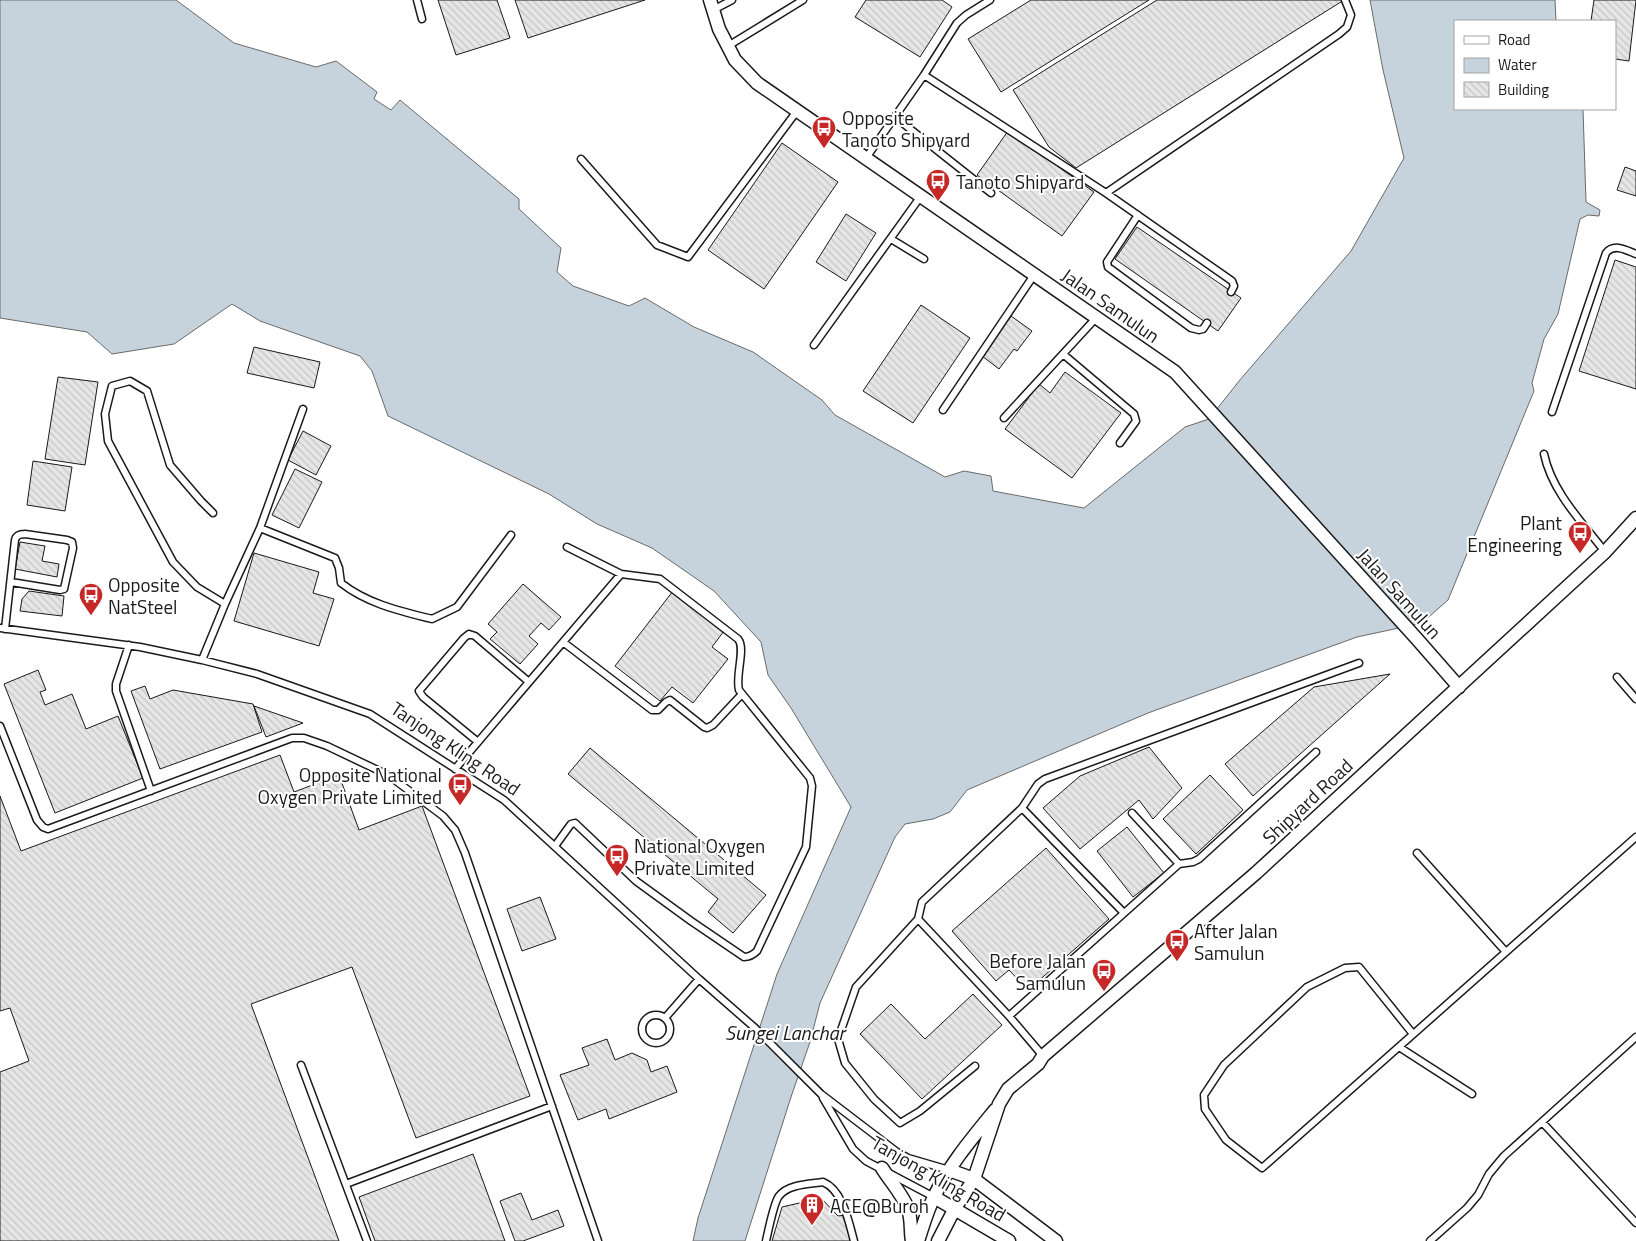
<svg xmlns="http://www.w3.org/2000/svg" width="1636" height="1241" font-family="'Titillium Web',sans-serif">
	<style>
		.water { fill: #c6d2dc; stroke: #6a6a6a }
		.building { fill: url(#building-back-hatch); stroke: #1a1a1a }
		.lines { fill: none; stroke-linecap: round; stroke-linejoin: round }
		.lane-casing { stroke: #1a1a1a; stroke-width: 9 }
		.street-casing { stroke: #1a1a1a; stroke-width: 15 }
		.lane { stroke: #fff; stroke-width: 6 }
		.street { stroke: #fff; stroke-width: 12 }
		.labels { text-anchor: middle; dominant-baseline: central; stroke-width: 4; stroke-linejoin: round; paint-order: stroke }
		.poi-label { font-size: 19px; fill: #1a1a1a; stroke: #fff; text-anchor: start }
		.street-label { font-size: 19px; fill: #1a1a1a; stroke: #fff }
		.water-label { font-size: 20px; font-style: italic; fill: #1a1a1a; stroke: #fff }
	</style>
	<defs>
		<pattern id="building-back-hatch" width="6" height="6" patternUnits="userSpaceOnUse" patternTransform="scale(1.25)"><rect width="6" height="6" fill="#e6e6e6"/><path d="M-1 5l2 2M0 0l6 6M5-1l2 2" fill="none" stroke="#c5c5c5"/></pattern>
	</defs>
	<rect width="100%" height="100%" fill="#fff"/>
	<!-- water -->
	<path class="water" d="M0,0H176L234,43L316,67L336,61L377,92L374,99L391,110L400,100L519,199V209L561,248L557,272L573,286L629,306L645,298L694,327L753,352L822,400L835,415L945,477L964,471L991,476L993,491L1084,508L1185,427L1209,419L1239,381L1351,251L1404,158L1383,70L1370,0H1555L1556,21H1455V109H1583L1586,202L1600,210L1599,216L1588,215L1580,219L1558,314L1544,339L1532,383L1534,391L1448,600L1422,623L1357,637L1148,713L967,790L950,812L933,819L905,824L895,837L820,1003L810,1042L791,1097L745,1241H693L698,1218L777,974L851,807L791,708L768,675L761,642L714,591L652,548L597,524L549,494L388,416L372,371L360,356L260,321L232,304L174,344L112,354L87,332L0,318Z"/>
	<!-- building -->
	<path class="building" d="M438,0H497L510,38L456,55Z
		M515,0H645L528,38Z
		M866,0H942L952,7L920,57L855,17Z
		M1031,0H1149L1001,92L968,39Z
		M1157,0H1344L1076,168L1049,147L1013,90Z
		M1594,0H1636L1629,61L1615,59V21H1591Z
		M1008,131L1094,192L1062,236L977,175Z
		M782,143L838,182L764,289L708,250Z
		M1625,167L1636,171V196L1617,190Z
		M846,214L876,233L846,281L816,262Z
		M1137,227L1241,298L1218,331L1115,259Z
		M1615,260L1636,267V389L1579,371Z
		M921,305L970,338L913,423L863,391Z
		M1011,316L1032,331L1017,351L1014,349L999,369L982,356Z
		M254,347L320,362L314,388L247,373Z
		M1065,372L1121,413L1072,478L1005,429L1039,384L1050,393Z
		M58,377L98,382L85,465L45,459Z
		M303,431L331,446L316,475L288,460Z
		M33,461L72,467L65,511L27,505Z
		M295,469L322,482L299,528L272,515Z
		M20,542L45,546L42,561L59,564L57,577L15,569Z
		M254,553L319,572L313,593L334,599L319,646L234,621Z
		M523,584L561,617L549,630L541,623L529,636L538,644L520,664L490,639L497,632L488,624Z
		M29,591L64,596L62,616L20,611L22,599Z
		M673,591L724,631L712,647L728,659L693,703L672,687L660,701L615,666Z
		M38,670L46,690L40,692L45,705L72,694L86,729L118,716L143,778L55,813L4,684Z
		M1390,674L1253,796L1225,764L1314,687Z
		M145,686L150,699L173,690L253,704L262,732L160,769L131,691Z
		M254,706L303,723L266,737Z
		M1149,747L1182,788L1153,819L1139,800L1080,849L1043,808L1080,776Z
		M590,748L766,895L733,933L708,912L718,899L568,774Z
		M280,755L294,792L339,775L359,830L422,806L530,1096L416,1138L352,967L251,1004L339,1241H0V1072L29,1061L10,1008L0,1011V796L21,851Z
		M1210,775L1243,810L1196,854L1163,819Z
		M1127,827L1164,873L1133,897L1097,851Z
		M1046,848L1109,919L1028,990L1009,970L996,981L952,931Z
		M540,897L556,939L522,951L507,909Z
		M973,994L1002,1025L922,1099L860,1034L891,1004L925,1039Z
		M607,1039L615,1060L632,1053L647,1060L651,1072L667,1066L677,1092L609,1119L606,1109L578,1120L560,1075L589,1065L582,1048Z
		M473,1154L505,1241H375L359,1197Z
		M521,1193L532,1220L558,1210L564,1226L523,1241H515L500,1201Z
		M821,1198L838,1216L845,1215L851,1241H772L782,1207Z"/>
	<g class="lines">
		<defs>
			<path id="lane" d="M417,0L422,19
				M713,10L732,0
				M728,46L803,0
				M924,75L1106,193L1232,281L1234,286L1231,292
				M895,117L991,193
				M866,158L924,75L957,23L966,15L990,0
				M581,159L657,245L688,257L797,111
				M1106,193L1339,34L1347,27L1351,15L1345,0
				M1138,215L1107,262L1108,267L1191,328L1199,330L1203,329L1207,323
				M891,239L924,259
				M814,345L921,196
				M1063,354L1134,414L1136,421L1120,443
				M943,410L1034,275
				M1552,412L1606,253C1614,243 1626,250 1636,254
				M1004,418L1096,318
				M1544,454C1552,492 1582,522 1605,552
				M213,513L201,501L170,465L147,391L130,381L112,386L105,414L108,441L173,562L197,587L225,604
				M260,528L335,558L339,568L341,583C368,604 400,611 432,619L457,607L511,535
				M0,628L140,647L202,660L257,674L370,714L504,800L699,979L755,1028L821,1094L897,1152L908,1158L949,1170
				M5,629L15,540C16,535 20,534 25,534L67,540L72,542L73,548L64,589L60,590L11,582
				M563,642L652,710H658L666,702L670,700L704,727L707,728L713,725L742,694
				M129,645L116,684V691L151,791
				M202,660L225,604L260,528L303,409
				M1617,677L1636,699
				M0,726L37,820L43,827L48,829L292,738H304L327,746L388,775L443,816L455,830L465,853L598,1241
				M478,742L423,697L419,691L464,638L469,634L475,636L529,682
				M455,769L621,574
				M1022,808L1124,913
				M1132,813L1179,864
				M555,846L571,824L575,823L636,881L691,921L744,957C750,957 753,955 757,951L806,847L812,786L810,778L739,690C735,676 746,648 738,639L660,579L621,574L567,547
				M1417,853L1506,952
				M918,919L1009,1016L1043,1056
				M642 1029a14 14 0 1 1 28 0a14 14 0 1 1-28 0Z
				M1009,1016L1179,864L1193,862L1199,859L1316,752
				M665,1018L699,979
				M1413,1034L1359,967L1345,968L1307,987L1224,1065L1204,1095L1205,1109L1226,1140L1262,1168L1636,837
				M1399,1047L1472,1094
				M301,1065L367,1241
				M975,1066L920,1111L900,1123L874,1099L845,1063L838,1039L856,987L918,919L922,902L1022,808L1038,784L1045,779L1359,663
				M823,1098L853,1149L866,1161L934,1197
				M1542,1122L1636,1223
				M346,1184L552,1106
				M766,1241C768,1232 774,1202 779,1196C788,1184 810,1184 823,1182C843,1190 849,1223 854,1241
				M1430,1241L1467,1208L1478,1195L1489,1174L1504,1156L1636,1037"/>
			<path id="street" d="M710,0L719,29L735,60L757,83L1175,372L1417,639L1459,687
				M882,1168C890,1181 903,1195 908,1209C912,1220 910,1230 912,1241
				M949,1170L974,1179L1056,1241
				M934,1197L1009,1241
				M918,1241C923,1226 927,1211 934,1197C949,1165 973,1137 995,1110
				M938,1241L955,1208L974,1179L999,1104L1008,1089L1038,1064L1043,1056L1256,873L1605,552L1636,518"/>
		</defs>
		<!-- lane casing -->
		<use href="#lane" class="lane-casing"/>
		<!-- street casing -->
		<use href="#street" class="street-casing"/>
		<!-- lane -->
		<use href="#lane" class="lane"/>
		<!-- street -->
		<use href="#street" class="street"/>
	</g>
	<!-- icons -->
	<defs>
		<symbol id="bus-pin" viewBox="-11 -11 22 30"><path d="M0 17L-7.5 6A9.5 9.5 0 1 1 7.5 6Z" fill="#c62828" stroke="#fff"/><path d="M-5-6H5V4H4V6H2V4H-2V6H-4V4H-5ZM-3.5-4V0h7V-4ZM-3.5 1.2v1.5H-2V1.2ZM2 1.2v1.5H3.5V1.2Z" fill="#fff"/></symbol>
		<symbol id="building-pin" viewBox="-11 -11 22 30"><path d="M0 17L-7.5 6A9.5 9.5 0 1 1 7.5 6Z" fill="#c62828" stroke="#fff"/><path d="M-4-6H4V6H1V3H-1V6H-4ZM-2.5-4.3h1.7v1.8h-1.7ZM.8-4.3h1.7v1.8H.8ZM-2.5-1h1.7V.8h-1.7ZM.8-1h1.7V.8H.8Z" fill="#fff"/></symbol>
	</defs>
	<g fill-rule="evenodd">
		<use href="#bus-pin" x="810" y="114" width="28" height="38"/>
		<use href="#bus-pin" x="924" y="167" width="28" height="38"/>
		<use href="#bus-pin" x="1566" y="519" width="28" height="38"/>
		<use href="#bus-pin" x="77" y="581" width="28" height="38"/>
		<use href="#bus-pin" x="446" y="771" width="28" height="38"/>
		<use href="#bus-pin" x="603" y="842" width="28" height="38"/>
		<use href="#bus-pin" x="1163" y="927" width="28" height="38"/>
		<use href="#bus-pin" x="1090" y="957" width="28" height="38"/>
		<use href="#building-pin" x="798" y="1191" width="28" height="38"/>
	</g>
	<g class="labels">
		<!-- poi labels -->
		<g class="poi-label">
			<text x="842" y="117">Opposite<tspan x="842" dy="22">Tanoto Shipyard</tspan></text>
			<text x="956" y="181">Tanoto Shipyard</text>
			<text x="1562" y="522" text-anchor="end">Plant<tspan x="1562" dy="22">Engineering</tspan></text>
			<text x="108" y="584">Opposite<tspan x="108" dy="22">NatSteel</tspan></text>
			<text x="442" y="774" text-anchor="end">Opposite National<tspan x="442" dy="22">Oxygen Private Limited</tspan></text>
			<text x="634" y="845">National Oxygen<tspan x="634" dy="22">Private Limited</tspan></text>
			<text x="1194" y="930">After Jalan<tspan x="1194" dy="22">Samulun</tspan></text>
			<text x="1086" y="960" text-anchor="end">Before Jalan<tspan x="1086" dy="22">Samulun</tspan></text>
			<text x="830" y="1205">ACE@Buroh</text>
		</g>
		<!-- street labels -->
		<g class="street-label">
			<text transform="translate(1111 305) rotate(35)">Jalan Samulun</text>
			<text transform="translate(1400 593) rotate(48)">Jalan Samulun</text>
			<text transform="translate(456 748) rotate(34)">Tanjong Kling Road</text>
			<text transform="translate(1307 801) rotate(-43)">Shipyard Road</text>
			<text transform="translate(939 1178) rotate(30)">Tanjong Kling Road</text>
		</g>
		<!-- water labels -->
		<g class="water-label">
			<text x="785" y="1032">Sungei Lanchar</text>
		</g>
	</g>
	<!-- legend -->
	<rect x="1454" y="20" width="162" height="90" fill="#ffffff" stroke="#a3a3a3"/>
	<rect x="1464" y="36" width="25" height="8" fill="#ffffff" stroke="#a3a3a3"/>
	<text x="1498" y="45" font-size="15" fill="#1a1a1a">Road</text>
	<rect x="1464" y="58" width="25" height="15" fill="#c6d2dc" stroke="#a3a3a3"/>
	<text x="1498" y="70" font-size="15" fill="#1a1a1a">Water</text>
	<rect x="1464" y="82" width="25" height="15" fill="url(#building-back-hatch)" stroke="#a3a3a3"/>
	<text x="1498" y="95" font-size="15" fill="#1a1a1a">Building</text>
</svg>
